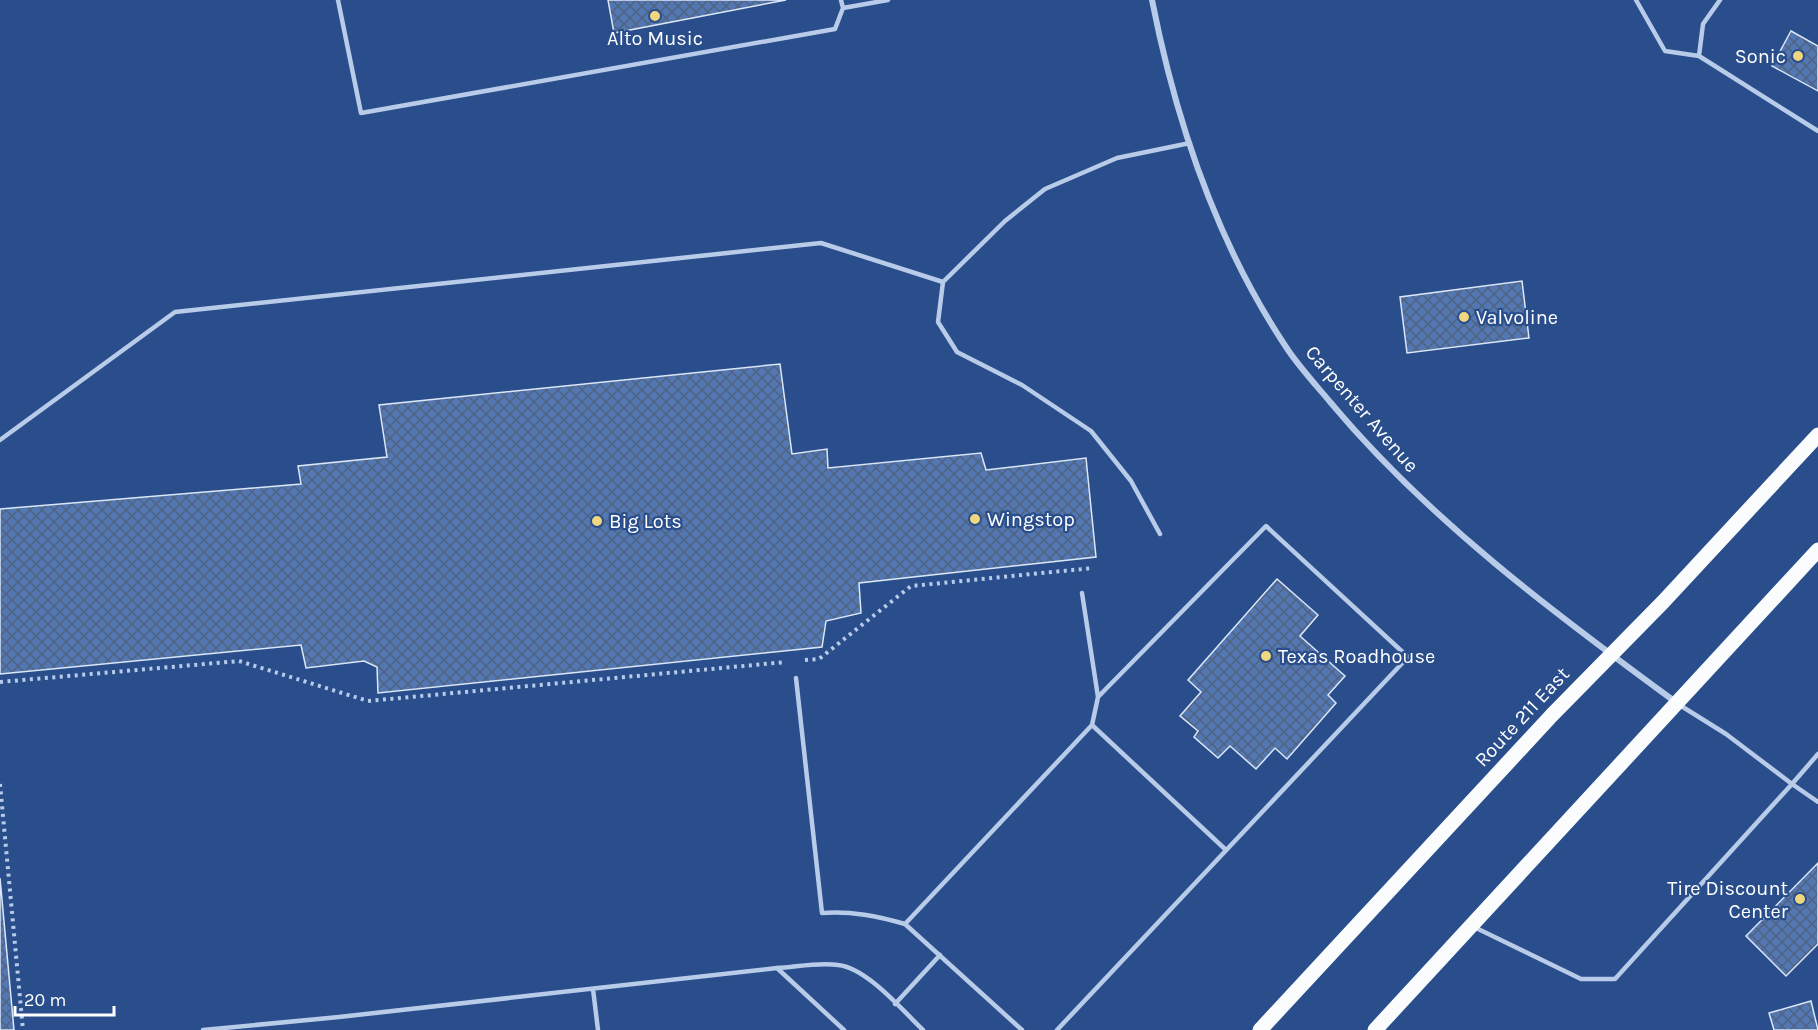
<svg xmlns="http://www.w3.org/2000/svg" width="1818" height="1030" font-family="Karla,sans-serif">
	<style>
		.building { fill: url(#building-cross-hatch); stroke: #dbe7f7; stroke-width: 1.5 }
		.lines { fill: none; stroke-linecap: round; stroke-linejoin: round }
		.path { stroke: #b8cbe9; stroke-width: 4; stroke-dasharray: 3 4.5; stroke-linecap: butt }
		.lane { stroke: #b8cbe9; stroke-width: 4.5 }
		.street { stroke: #b8cbe9; stroke-width: 6 }
		.primary { stroke: #fafcfe; stroke-width: 15 }
		.poi-dot { fill: #f0d67e; stroke: #294e8b; stroke-width: 2 }
		.labels { text-anchor: middle; dominant-baseline: central; stroke-width: 4.5; stroke-linejoin: round; paint-order: stroke }
		.poi-label { font-size: 20px; fill: #fff; stroke: #294e8b; text-anchor: start }
		.street-label { font-size: 20px; fill: #fff; stroke: #294e8b }
	</style>
	<defs>
		<pattern id="building-cross-hatch" width="8" height="8" patternUnits="userSpaceOnUse" patternTransform="scale(1.5)"><rect width="8" height="8" fill="#5277b2"/><path d="M0 0l8 8M0 8l8-8" fill="none" stroke="#4f627f"/></pattern>
	</defs>
	<rect width="100%" height="100%" fill="#294e8b"/>
	<!-- building -->
	<path class="building" d="M608,0H786L614,33Z
		M1791,31L1818,46V91L1772,66Z
		M1522,281L1529,338L1407,353L1400,297Z
		M780,364L792,454L827,449L828,468L981,453L986,470L1086,458L1096,557L859,583L861,613L826,621L822,647L378,693L377,667L364,661L306,668L301,645L0,674V509L301,484L298,466L387,457L379,405Z
		M1277,579L1318,615L1300,636L1345,676L1328,695L1336,703L1287,759L1275,748L1256,769L1230,746L1218,758L1194,737L1198,731L1180,716L1201,692L1188,680Z
		M1818,863V944L1786,976L1746,936Z
		M0,878L14,1030H0Z
		M1811,1001L1818,1030H1774L1769,1013Z"/>
	<g class="lines">
		<!-- path -->
		<path class="path" d="M805,660L819,659L911,586L1093,568
			M0,682L239,661L368,701L786,662
			M0,784L23,1030"/>
		<!-- lane -->
		<path class="lane" d="M338,0L361,113L835,29L843,8
			M841,0L843,8L888,0
			M1636,0L1665,51L1699,56L1818,131
			M1699,56L1703,24L1720,0
			M943,282L938,322L957,352L1022,385L1091,431L1131,481L1160,534
			M0,440L175,312L821,243L943,282L1005,221L1045,189L1117,158L1190,143
			M796,678L822,913C852,911 877,916 905,924
			M1092,725L1226,850
			M1818,754L1792,784L1818,802
			M1474,927L1581,979H1615L1792,784L1726,734L1678,704
			M777,968L844,1030
			M593,989L598,1030
			M895,1004L940,955
			M203,1030L339,1017L777,968C796,967 819,962 838,965C867,968 902,1010 923,1030
			M1022,1030L905,924L1092,725L1098,697L1082,593
			M1057,1030L1408,657L1266,526L1098,697"/>
		<!-- street -->
		<path class="street" d="M1152,0C1176,122 1218,246 1288,350C1301,369 1316,385 1331,403C1429,520 1554,613 1677,703"/>
		<!-- primary -->
		<path class="primary" d="M1260,1030L1552,715L1663,602L1818,435
			M1375,1030L1818,550"/>
	</g>
	<!-- markers -->
	<g class="poi-dot">
		<circle cx="655" cy="16" r="6"/>
		<circle cx="1798" cy="56" r="6"/>
		<circle cx="1464" cy="317" r="6"/>
		<circle cx="975" cy="519" r="6"/>
		<circle cx="597" cy="521" r="6"/>
		<circle cx="1266" cy="656" r="6"/>
		<circle cx="1800" cy="899" r="6"/>
	</g>
	<g class="labels">
		<!-- poi labels -->
		<g class="poi-label">
			<text x="655" y="38" text-anchor="middle">Alto Music</text>
			<text x="1786" y="56" text-anchor="end">Sonic</text>
			<text x="1476" y="317">Valvoline</text>
			<text x="987" y="519">Wingstop</text>
			<text x="609" y="521">Big Lots</text>
			<text x="1278" y="656">Texas Roadhouse</text>
			<text x="1788" y="888" text-anchor="end">Tire Discount<tspan x="1788" dy="23">Center</tspan></text>
		</g>
		<!-- street labels -->
		<g class="street-label">
			<text transform="translate(1362 409) rotate(49)">Carpenter Avenue</text>
			<text transform="translate(1522 717) rotate(-47)">Route 211 East</text>
		</g>
	</g>
	<!-- scale -->
	<path d="M15 1006v9h99v-9" fill="none" stroke="#ffffff" stroke-width="3"/>
	<text x="24" y="1006" font-size="18" fill="#ffffff" stroke="#294e8b" stroke-width="4.5" paint-order="stroke">20 m</text>
</svg>
